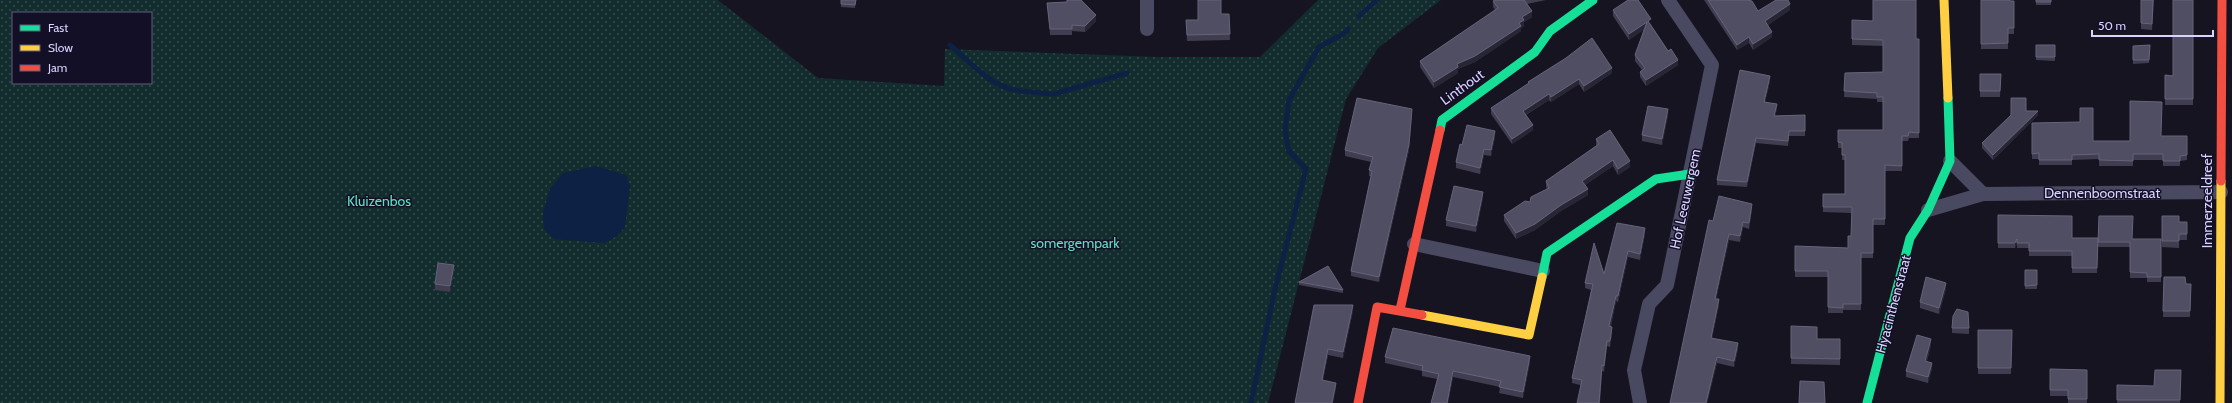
<svg xmlns="http://www.w3.org/2000/svg" width="2232" height="403" font-family="Cabin,sans-serif">
	<style>
		.park { fill: url(#park-dots); fill-rule: evenodd }
		.water { fill: #0d2144 }
		.lines { fill: none; stroke-linecap: round; stroke-linejoin: round }
		.stream { stroke: #0d2144; stroke-width: 5 }
		.street { stroke: #4a4962; stroke-width: 14 }
		.fast { stroke: #16e098; stroke-width: 9 }
		.slow { stroke: #ffcf43; stroke-width: 9 }
		.jam { stroke: #f24e42; stroke-width: 9 }
		.wall { fill: #403d50 }
		.shaded-wall { fill: #282635 }
		.building { fill: #504e63; stroke: #66637b }
		.labels { text-anchor: middle; dominant-baseline: central; stroke-width: 3; stroke-linejoin: round; paint-order: stroke }
		.street-label { font-size: 14px; fill: #d9d4ff; stroke: #130f26 }
		.park-label { font-size: 14px; fill: #5fe0c0; stroke: #130f26 }
	</style>
	<defs>
		<pattern id="park-dots" width="8" height="8" patternUnits="userSpaceOnUse"><rect width="8" height="8" fill="#132c2d"/><path d="M2 2h.1M6 6h.1" fill="none" stroke="#354a4c" stroke-width="1.8" stroke-linecap="round"/></pattern>
	</defs>
	<rect width="100%" height="100%" fill="#161421"/>
	<!-- park -->
	<path class="park" d="M0,0H718L818,78L944,86L945,49L1158,57H1260L1318,0H1441L1378,48L1346,99L1268,403H0ZM13,13H151V83H13Z"/>
	<!-- water -->
	<path class="water" d="M596,166L626,175L630,186L625,227L617,236L605,243L554,239L544,229L543,213L550,189L563,173Z"/>
	<g class="lines">
		<!-- stream -->
		<path class="stream" d="M1359,16L1377,0
			M950,45C970,62 989,85 1015,90
			M1019,91L1054,94
			M1057,93L1127,73
			M1251,403L1274,293L1306,169L1289,151L1285,131L1289,100L1319,47L1343,34L1348,29"/>
		<!-- street -->
		<path class="street" d="M1147,0V29
			M1950,161L1983,194
			M1928,210L1983,194L2221,192
			M1414,244L1543,271
			M1640,403L1634,370L1649,304L1667,285L1712,65L1668,0"/>
		<!-- fast -->
		<path class="fast" d="M1440,130L1442,120L1535,52L1550,31L1593,0
			M1542,277L1547,253L1656,179L1690,174
			M1867,403L1910,238L1928,210L1950,161L1948,98"/>
		<!-- slow -->
		<path class="slow" d="M1944,0L1948,98
			M1422,315L1529,335L1542,277
			M2220,403L2221,181"/>
		<!-- jam -->
		<path class="jam" d="M2221,181L2222,0
			M1400,310L1440,130
			M1358,403L1377,307L1422,315"/>
	</g>
	<!-- wall -->
	<path class="wall" d="M841,0H856L855,8L841,7Z
		M1495,0H1546L1527,4L1532,17L1524,22V26L1521,28V31L1475,62L1458,69V73L1434,88L1420,67V61L1495,10L1493,7V1Z
		M1704,0H1747L1758,11L1790,10L1768,25L1772,37L1753,50L1749,43L1737,50Z
		M1981,0L2014,1V34H2008V49H1981Z
		M2036,0H2051V5H2036Z
		M2141,0H2154L2152,30L2141,29Z
		M2193,0V105H2165V75L2173,76Z
		M1067,2L1096,21L1085,32L1072,31V35H1050L1047,3Z
		M1613,10L1651,25L1678,65L1646,86L1640,77V72L1642,70L1635,61V55L1644,29L1629,40L1613,16Z
		M1221,14H1229L1230,40L1187,41L1186,20H1198Z
		M1852,20L1873,21L1916,39H1919V138H1909L1908,141H1902V171H1885V225H1873V258H1861V310H1843V313H1828V277H1795V246L1848,248L1851,236L1852,213L1823,212V194H1845V160H1842V148H1838V130H1883V102H1877V99L1844,97L1845,73L1883,72V46L1852,45Z
		M2036,45H2055V61L2036,60Z
		M2150,45L2149,63L2133,64V46Z
		M1612,73L1584,92L1579,84L1551,102L1549,100L1526,115L1533,130L1512,144L1491,114V108L1528,84V82Z
		M1980,74H2001L2000,97H1980Z
		M1770,81L1765,102L1777,109L1775,116L1805,115V136H1789L1788,146L1756,143L1747,187L1717,185V180Z
		M2026,111L2038,115L1993,160L1982,148V143Z
		M1412,115L1409,150L1379,282L1351,276V271L1371,176H1369V170L1371,162L1345,156V150Z
		M1668,115L1662,145L1642,141V135Z
		M2032,123L2093,141H2130L2161,136H2187V160L2180,161V166H2163V160H2133V166H2099V159L2072,160V165H2039V159H2032Z
		M1495,137L1491,156L1484,155L1480,174L1456,168V162L1462,145Z
		M1596,139L1630,167L1618,175L1613,166L1585,185L1588,195L1561,211L1535,230L1516,239L1504,221V215L1530,202L1547,189L1546,187V181L1596,146Z
		M1483,198L1476,232L1446,226V220Z
		M1752,209L1749,229L1743,227L1740,242L1729,240L1716,299L1719,305L1712,338L1738,349L1734,367L1717,363L1707,403L1713,221Z
		M1998,215L2072,238H2098L2097,273H2072V256H2029V248H2017V244L2015,248H1998Z
		M2099,216L2132,239H2161V282H2147V278H2130V247H2098Z
		M2162,216L2179,222H2187V240H2179V248L2162,247Z
		M1645,234L1640,260L1628,257L1618,302L1616,301L1611,326L1612,333L1610,347L1607,346L1604,372L1602,371L1600,403L1580,385L1572,383V378L1591,290L1585,288V283L1604,274Z
		M2025,270H2037V289H2025Z
		M454,271L450,292L435,290V284Z
		M2164,277L2186,284H2191L2190,317H2163Z
		M1299,282L1343,290V293L1299,285Z
		M1946,289L1939,314L1920,308V302Z
		M1314,305L1353,311L1343,358L1328,355L1323,380L1336,389L1295,403Z
		M1791,326L1817,339H1840V365L1791,364Z
		M1952,328H1969V334L1952,333Z
		M1978,330H2012L2011,374H1978Z
		M1931,345L1927,361L1932,369L1928,383L1906,377V371Z
		M1385,357L1530,362L1523,398L1499,393L1500,387L1453,377L1448,403H1431L1437,379L1422,376V371L1385,363Z
		M2050,369L2087,370V403H2068V396H2050Z
		M2181,370L2180,403H2117V385L2154,386Z"/>
	<!-- shaded-wall -->
	<path class="shaded-wall" d="M1790,4V10L1765,27V21Z
		M1532,11V17L1524,22V26L1521,28V31L1475,62L1458,69V73L1434,88V82L1457,64L1519,23L1522,17Z
		M1096,15V21L1085,32V26Z
		M1647,22V28L1629,40V34Z
		M1772,32V37L1753,50V44Z
		M1749,37V43L1737,50V45Z
		M1678,60V65L1646,86V80Z
		M1612,68V73L1584,92V86Z
		M1770,76V81L1764,107V102Z
		M1579,79V84L1551,102V97Z
		M1549,94V100L1523,116V111Z
		M1777,104V109L1774,121V116Z
		M1412,109L1409,150L1379,282V277Z
		M1668,109V115L1662,145V139Z
		M2038,111V115L1993,160V155Z
		M1533,125V130L1512,144V139Z
		M1495,131V137L1491,156V150Z
		M1756,138V143L1747,187V182Z
		M1484,149V155L1480,174V168Z
		M1613,160V166L1582,187V181Z
		M1630,161V167L1618,175V169Z
		M1588,189V195L1561,211L1535,230L1516,239V233L1561,205Z
		M1483,192V198L1476,232V226Z
		M1752,204V209L1749,229V223Z
		M1743,222V227L1740,242V236Z
		M1645,228V234L1640,260V254Z
		M1729,234V240L1715,304V299Z
		M2017,239V244L2015,248V243Z
		M1628,251V257L1618,302V296Z
		M454,265V271L450,292V286Z
		M1946,283V289L1939,314V308Z
		M1616,296V301L1609,332V326Z
		M1719,299V305L1711,344V338Z
		M1353,305V311L1343,358V352Z
		M1612,327V333L1610,347V341Z
		M1931,339V345L1925,367V361Z
		M1607,341V346L1604,372V366Z
		M1738,343V349L1734,367V361Z
		M1328,349V355L1322,386V380Z
		M1530,356V362L1523,398V392Z
		M1717,357V363L1707,403H1706Z
		M1932,363V369L1928,383V377Z
		M1453,371V377L1448,403H1447Z
		M1336,383V389L1333,403H1332Z"/>
	<!-- building -->
	<path class="building" d="M841,0H856L855,5L841,4Z
		M1067,0H1081L1096,15L1085,26L1072,25V29H1050L1047,3L1067,2Z
		M1198,0H1221V14H1229L1230,34L1187,35L1186,20H1198Z
		M1495,0H1524L1532,11L1522,17L1524,20L1519,23L1521,26L1475,56L1457,64L1458,67L1434,82L1420,61L1498,8L1493,1Z
		M1628,0H1638L1651,19L1648,21L1668,51L1671,49L1678,60L1646,80L1640,72L1645,68L1635,55L1647,22L1629,34L1613,10Z
		M1708,0H1747L1752,1L1758,11L1776,0H1788L1790,4L1765,21L1772,32L1753,44L1749,37L1737,45Z
		M1873,0H1916V39H1919V133L1909,132L1908,136H1902V166L1885,165V219H1873V253H1861V304H1843V308L1828,307V271H1795V246L1848,248V236H1851L1852,207H1823V194H1845V155H1842V143L1838,142V130H1883V97H1877V93L1844,91L1845,73L1883,72V40L1852,39V20L1873,21Z
		M1981,0H2010V1H2014V28H2008V43L1981,44Z
		M2036,0H2051V2H2036Z
		M2141,0H2153L2152,24L2141,23Z
		M2173,0H2193V99H2165V75L2173,76Z
		M1592,38L1612,68L1584,86L1579,79L1551,97L1549,94L1523,111L1533,125L1512,139L1491,108L1529,83L1528,82L1566,58Z
		M2036,45H2055V57H2036Z
		M2150,45L2149,60H2133V46Z
		M1740,70L1770,76L1764,102L1777,104L1774,116L1805,115V131H1789L1788,141L1756,138L1747,182L1717,180Z
		M1980,74H2001L2000,91H1980Z
		M1357,98L1412,109L1409,144L1379,277L1351,271L1372,171L1369,170L1373,157L1345,150Z
		M2011,98H2026V111H2038L1993,155L1982,143L2011,115Z
		M2130,101L2162,102L2161,136H2187V155L2180,156V161H2163V154H2133V161L2099,160V154L2072,155V160H2039V153L2032,154V123L2080,122V108H2093V141H2130Z
		M1648,106L1668,109L1662,139L1642,135Z
		M1467,125L1495,131L1491,150L1484,149L1480,168L1456,162L1460,144L1462,145Z
		M1610,130L1630,161L1618,169L1613,160L1582,181L1588,189L1561,205L1535,224L1516,233L1504,215L1525,201L1530,202L1531,197L1549,188L1546,181L1599,144L1596,139Z
		M1454,186L1483,192L1476,226L1446,220Z
		M1719,196L1752,204L1749,223L1743,222L1740,236L1729,234L1715,299H1719L1711,338L1738,343L1734,361L1717,357L1706,403H1670L1709,220L1713,221Z
		M1998,215L2072,216V238H2098L2097,268H2072V251H2029V243H2017V239L2015,243H1998Z
		M2099,216H2133L2132,239H2161V277H2147V273L2130,272V242H2098Z
		M2162,216H2179V222H2187V234H2179V241H2162Z
		M1617,223L1645,228L1640,254L1628,251L1618,296H1616L1609,326L1612,327L1610,341H1607L1604,366L1602,365L1599,403H1577L1582,380L1572,378L1593,284L1585,283L1594,243L1604,274Z
		M438,263L454,265L450,286L435,284Z
		M1328,266L1343,290L1299,282Z
		M2025,270H2037V285L2025,286Z
		M1926,277L1946,283L1939,308L1920,302Z
		M2164,277H2185L2186,284H2191L2190,311H2163Z
		M1314,305H1353L1343,352L1328,349L1322,380L1336,383L1332,403H1295Z
		M1957,309L1968,312L1969,328H1952L1953,316Z
		M1791,326L1817,327V339H1840V359L1791,358Z
		M1393,328L1530,356L1523,392L1499,387L1501,381L1453,371L1447,403H1431L1439,374L1422,370L1423,366L1385,357Z
		M1978,330H2012L2011,368H1978Z
		M1917,335L1931,339L1925,361L1932,363L1928,377L1906,371Z
		M2050,369L2087,370V399H2068V390H2050Z
		M2155,370H2181L2180,400H2117V385L2154,386Z
		M1800,381L1824,382L1825,403H1799Z"/>
	<g class="labels">
		<!-- street labels -->
		<g class="street-label">
			<text transform="translate(1462 87) rotate(-36)">Linthout</text>
			<text x="2102" y="193">Dennenboomstraat</text>
			<text transform="translate(1685 199) rotate(-78)">Hof Leeuwergem</text>
			<text transform="translate(2207 201) rotate(-90)">Immerzeeldreef</text>
			<text transform="translate(1893 304) rotate(-75)">Hyacinthenstraat</text>
		</g>
		<!-- park labels -->
		<g class="park-label">
			<text x="379" y="201">Kluizenbos</text>
			<text x="1075" y="243">somergempark</text>
		</g>
	</g>
	<!-- legend -->
	<rect x="12" y="12" width="140" height="72" fill="#130f26" stroke="#625e7d"/>
	<rect x="20" y="25" width="20" height="6" fill="#16e098" stroke="#625e7d"/>
	<text x="48" y="32" font-size="12" fill="#d9d4ff">Fast</text>
	<rect x="20" y="45" width="20" height="6" fill="#ffcf43" stroke="#625e7d"/>
	<text x="48" y="52" font-size="12" fill="#d9d4ff">Slow</text>
	<rect x="20" y="65" width="20" height="6" fill="#f24e42" stroke="#625e7d"/>
	<text x="48" y="72" font-size="12" fill="#d9d4ff">Jam</text>
	<!-- scale -->
	<path d="M2092 30v6h121v-6" fill="none" stroke="#d9d4ff" stroke-width="2"/>
	<text x="2098" y="30" font-size="12" fill="#d9d4ff" stroke="#130f26" stroke-width="3" paint-order="stroke">50 m</text>
</svg>
